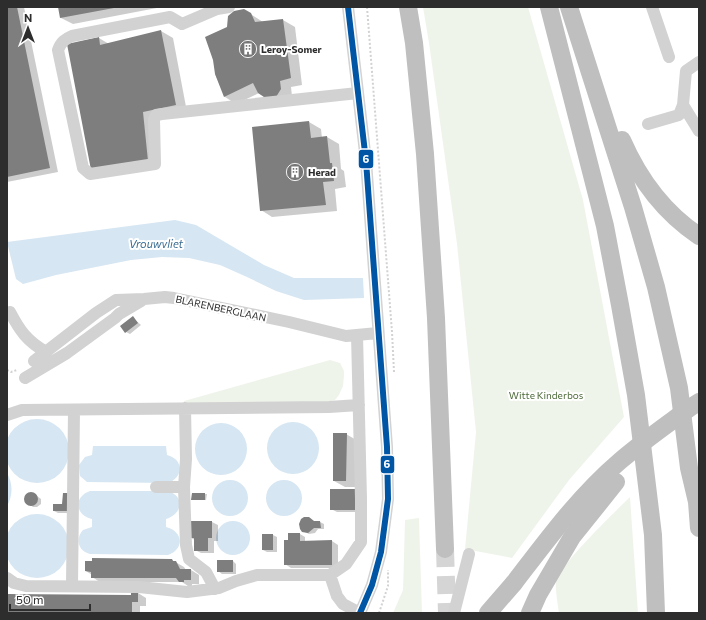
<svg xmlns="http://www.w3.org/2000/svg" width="706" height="620" font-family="Commissioner,sans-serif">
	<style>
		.green { fill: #eff4eb }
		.water { fill: #d6e6f2 }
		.shadow { fill: #0003 }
		.building { fill: #7e7e7e }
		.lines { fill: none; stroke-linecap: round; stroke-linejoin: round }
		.highway-tunnel { stroke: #d5d5d5; stroke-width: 18; stroke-dasharray: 18 9; stroke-linecap: butt }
		.path { stroke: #d2d2d2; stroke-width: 2; stroke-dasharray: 2 2; stroke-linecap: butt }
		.minor { stroke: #d2d2d2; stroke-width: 12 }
		.highway { stroke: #bfbfbf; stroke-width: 18 }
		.highway-bridge { stroke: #bfbfbf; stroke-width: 18 }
		.bus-1-casing { stroke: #fff; stroke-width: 9 }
		.bus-1 { stroke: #0056a4; stroke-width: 6 }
		.labels { text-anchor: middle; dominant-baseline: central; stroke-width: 4; stroke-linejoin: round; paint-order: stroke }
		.poi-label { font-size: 10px; font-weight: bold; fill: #2d2d2d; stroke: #fff; text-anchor: start }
		.street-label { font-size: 10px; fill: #2d2d2d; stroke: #fff }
		.park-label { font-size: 10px; fill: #4d6a39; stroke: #fff }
		.water-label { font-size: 11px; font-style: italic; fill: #386b92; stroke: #fff }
		.line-badge { stroke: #fff; stroke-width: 1.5 }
		.badge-label { font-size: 11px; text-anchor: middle; font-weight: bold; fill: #fff }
	</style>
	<rect width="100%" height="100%" fill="#fff"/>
	<!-- green -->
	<path class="green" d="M423,7H528L583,200L624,417L569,480L512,558L465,549L476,432L457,244L429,43Z
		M330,360L340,363L344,371V376L343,386L339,395L335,400L321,403L184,404V401Z
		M630,497L638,613H559C558,606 555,589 556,582C559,565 615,512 630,497Z
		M419,518L422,613H393L403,590L405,520Z"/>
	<!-- water -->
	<path class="water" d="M175,220L196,225L264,265L294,278H363L364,298L304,300L276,291L247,277L220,265L189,258L162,257L131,260L56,275L23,284L16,279L7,242Z
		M5 451a32 32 0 1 1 64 0a32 32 0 1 1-64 0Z
		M267 448a26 26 0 1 1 52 0a26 26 0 1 1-52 0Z
		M195 449a26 26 0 1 1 52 0a26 26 0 1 1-52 0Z
		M93,446H166L167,455C184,459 184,478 167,483L87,482L80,476L79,465L85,457L92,455Z
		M7,473C13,483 13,496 7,506Z
		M266 498a18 18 0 1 1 36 0a18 18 0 1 1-36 0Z
		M212 498a18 18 0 1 1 36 0a18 18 0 1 1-36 0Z
		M90,491H167C185,495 183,514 166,519V527C183,531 185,549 168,555L90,554C78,551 75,539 83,530L92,527V519C75,515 73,497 90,491Z
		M5 546a32 32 0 1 1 64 0a32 32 0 1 1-64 0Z
		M216 538a17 17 0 1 1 34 0a17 17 0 1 1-34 0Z"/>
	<!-- shadow -->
	<path class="shadow" d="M7,7H24L58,172L7,182Z
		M59,7H162L73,24L61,18Z
		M244,10L263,22L283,20L295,27L302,85L291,87L292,96L288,103L259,93L236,104L225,97L215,74L228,28Z
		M161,31L173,38L187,112L155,118L160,167L104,176L68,45L99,38L109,44Z
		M309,122L321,129L322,138L327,137L339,144L341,169L344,171L346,187L335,189L337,211L272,217L261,210L253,128Z
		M133,318L141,325L130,334L126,332Z
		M346,434L358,441V487H345L334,481Z
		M331,490L362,512H337L331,509Z
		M29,493H33L41,499V504L37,507H33L25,501L26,496Z
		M193,494H207L206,500H194Z
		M63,505L70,513H58L54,511Z
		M309,518L315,522H320L324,524V529H318L315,533L309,534L305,532Z
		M212,522L218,525V541H214V553H201L195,550V540L191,538Z
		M300,534L305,537V542L332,541L338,545V568H291L285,564L289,541Z
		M263,535H273L277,537V552H267L263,550Z
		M172,560L184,567L186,570H191L199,575V584H192V586H188L182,582H100L92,577V575L86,571Z
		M233,561L236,564V574H222L218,571Z
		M138,593L146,598V606H140V613H7L132,596Z"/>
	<!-- building -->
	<path class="building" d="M7,7H17L50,168L7,177Z
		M58,7H114V8L60,18Z
		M244,9L251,13L255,22L283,19L291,78L280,81L281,89L276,97L267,99L258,93L253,83L224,97L215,74L213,60L205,37L227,27L228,16L234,11Z
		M161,30L176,105L143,112L148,161L91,170L67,44L99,37L100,45Z
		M309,121L311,138L327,136L330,163H332L334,181L323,182L326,205L260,211L252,127Z
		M133,316L138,323L125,333L120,326Z
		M333,433H347L346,481H333Z
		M330,489H356V510H330Z
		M24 499a7 7 0 1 1 14 0a7 7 0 1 1-14 0Z
		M63,493H69L70,504H67V511H53V504H62Z
		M192,493H205V500H191Z
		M304,517H309L314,521H320L321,528H314L308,533L302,532L300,529L299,524L301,519Z
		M190,521H212V538H208V551H194V538H190Z
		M288,533H300V541L332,540V565H284V540H288Z
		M262,534H273V550H262Z
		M92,558L172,559L173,561H176L180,569H191V580H184V582H179L176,578H91V572L85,571V561H92Z
		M217,560H233V572H217Z
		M138,592V602H132V613H7V594L131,595V593Z"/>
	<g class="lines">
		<!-- highway-tunnel -->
		<path class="highway-tunnel" d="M445,549L447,613"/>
		<!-- path -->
		<path class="path" d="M367,7L392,332L394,372
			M7,370L11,372L17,370
			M379,613L388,586V570"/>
		<!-- minor -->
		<path class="minor" d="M229,7L217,9L182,24L170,17L72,36C65,39 61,42 58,50L83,168L90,174L155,164L154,120L156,115L162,114L358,93
			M348,7L366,161L387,447L388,499L381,552L372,585L360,613
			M652,7L669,57
			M699,62L686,71L683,105L699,131
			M648,124L679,115L683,105
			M10,312C20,331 27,341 46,352
			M34,361L96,313L116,300L144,299L165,297L174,298L289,322L346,336L378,333
			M25,378L67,353L115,318L119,314L141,301
			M185,408L186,459L184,487L186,545L189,559L206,572L215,589
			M7,415L22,410L329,407L359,405
			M156,487H184
			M330,575L346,564L361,542V499L357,335
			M7,578L14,583L26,586L139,587L187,592L219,588L236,581L257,575H330L337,596L343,604L360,613
			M72,586L74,410
			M454,613L469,554"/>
		<!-- highway -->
		<path class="highway" d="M408,7L414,43L425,154L436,318L445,549
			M549,7L605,226L620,305L636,395L653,535L656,613
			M569,7L633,207L656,287L679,388L689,468L697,502L699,528
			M622,140C639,179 663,212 699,236
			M688,409L699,402
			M488,613L514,583
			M530,613L538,595L572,537L616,482"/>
		<!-- highway-bridge -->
		<path class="highway-bridge" d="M514,583C547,540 579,496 620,461C642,442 665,426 688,409"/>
		<defs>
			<path id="bus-1" d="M348,7L366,161L387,447L388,499L381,552L372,585L360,613"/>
		</defs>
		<!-- bus-1 casing -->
		<use href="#bus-1" class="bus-1-casing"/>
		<!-- bus-1 -->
		<use href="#bus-1" class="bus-1"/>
	</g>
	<!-- icons -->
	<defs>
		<symbol id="building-disc" viewBox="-11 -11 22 22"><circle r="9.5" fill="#767676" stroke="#fff"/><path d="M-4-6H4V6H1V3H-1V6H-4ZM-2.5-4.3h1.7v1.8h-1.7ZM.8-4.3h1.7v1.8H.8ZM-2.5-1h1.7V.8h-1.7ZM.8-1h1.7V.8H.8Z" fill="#fff"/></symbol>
	</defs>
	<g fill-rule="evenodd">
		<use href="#building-disc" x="238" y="39" width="20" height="20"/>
		<use href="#building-disc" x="285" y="162" width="20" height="20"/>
	</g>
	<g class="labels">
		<!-- poi labels -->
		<g class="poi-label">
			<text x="261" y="49">Leroy-Somer</text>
			<text x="308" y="172">Herad</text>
		</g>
		<!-- street labels -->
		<g class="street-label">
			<text transform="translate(221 308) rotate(12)">BLARENBERGLAAN</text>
		</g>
		<!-- park labels -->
		<g class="park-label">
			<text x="546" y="395">Witte Kinderbos</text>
		</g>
		<!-- water labels -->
		<g class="water-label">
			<text x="156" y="243">Vrouwvliet</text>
		</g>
	</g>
	<g class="line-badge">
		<rect x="358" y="149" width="16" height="20" rx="4" fill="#0056a4"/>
		<rect x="380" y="455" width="15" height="19" rx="4" fill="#0056a4"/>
	</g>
	<g class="badge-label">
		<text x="366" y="163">6</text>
		<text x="387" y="468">6</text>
	</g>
	<!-- border -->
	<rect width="706" height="620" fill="none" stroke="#2d2d2d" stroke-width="16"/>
	<!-- north arrow -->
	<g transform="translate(28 28)" stroke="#ffffff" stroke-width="3" paint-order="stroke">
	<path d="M0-3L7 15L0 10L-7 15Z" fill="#2d2d2d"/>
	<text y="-6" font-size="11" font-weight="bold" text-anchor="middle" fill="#2d2d2d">N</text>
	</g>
	<!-- scale -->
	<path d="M10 604v6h80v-6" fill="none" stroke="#2d2d2d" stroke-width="2"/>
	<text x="16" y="604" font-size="12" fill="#2d2d2d" stroke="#ffffff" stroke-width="3" paint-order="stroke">50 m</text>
</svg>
